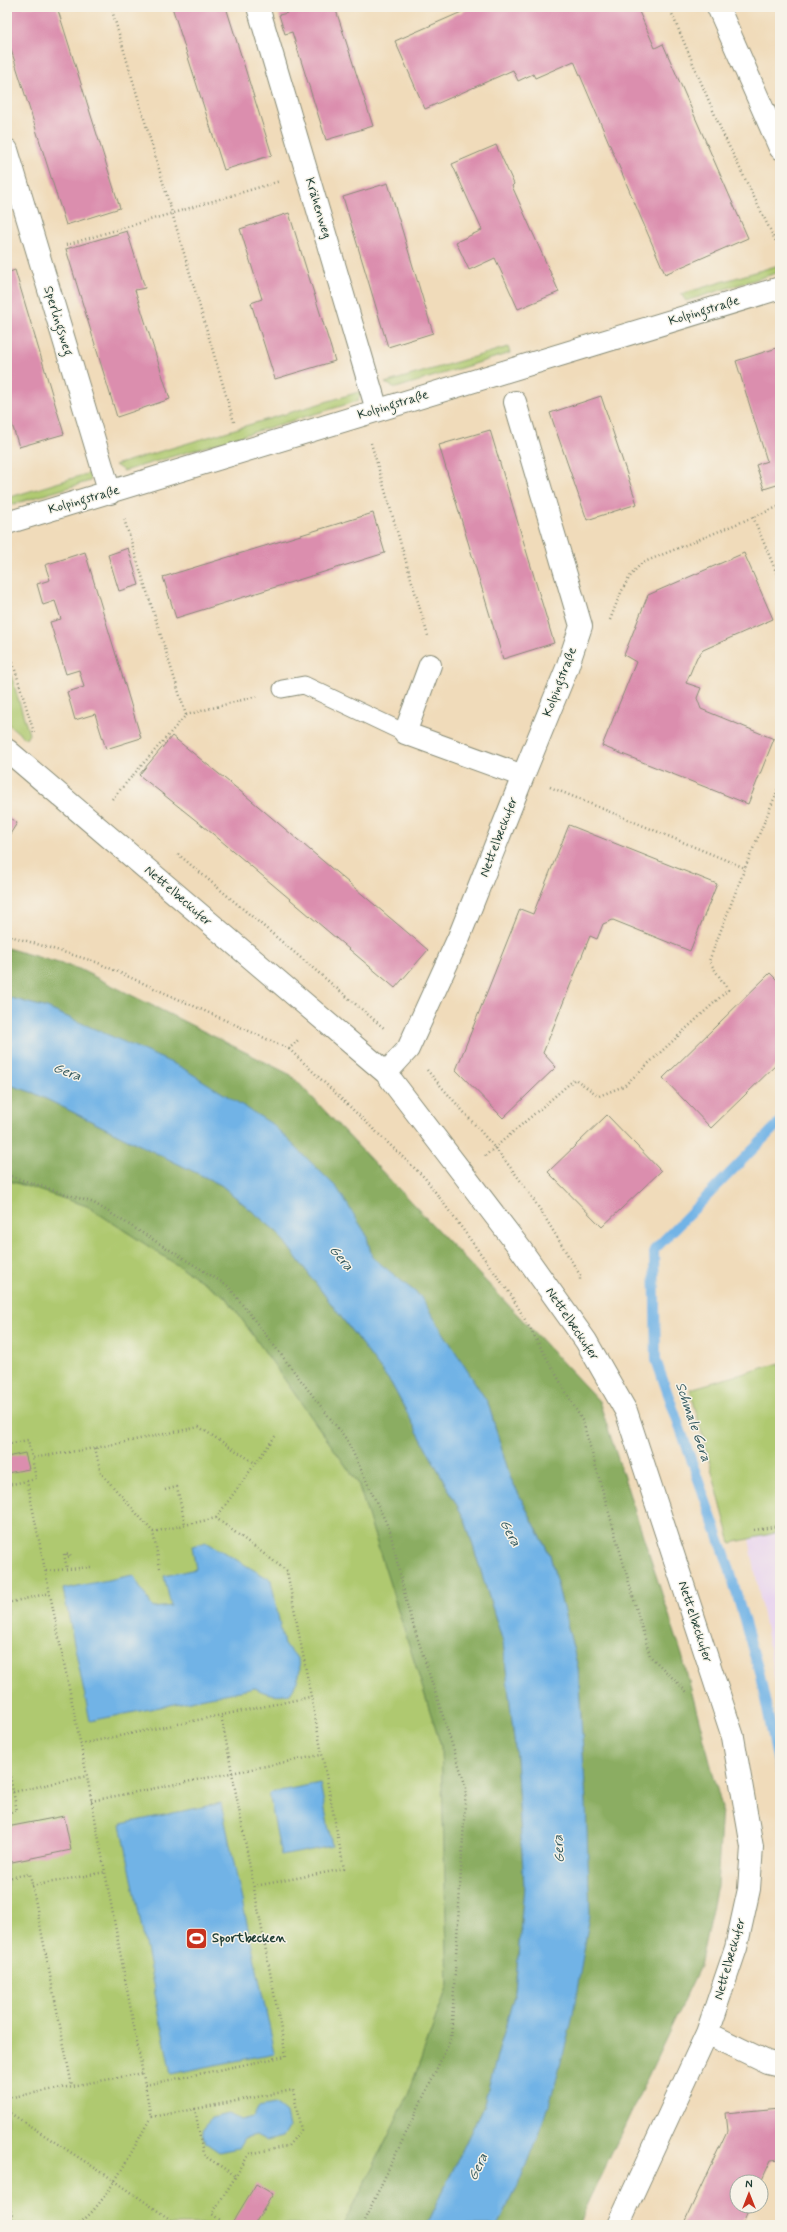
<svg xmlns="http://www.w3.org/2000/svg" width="787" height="2232" font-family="Mynerve,sans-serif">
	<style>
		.built { fill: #e7d2ef }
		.green { fill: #afc96f; stroke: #678352 }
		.forest { fill: #8bad62; stroke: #55754b }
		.water { fill: #71b3e6; stroke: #48788d }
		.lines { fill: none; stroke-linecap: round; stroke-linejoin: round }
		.stream { stroke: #71b3e6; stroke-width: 10 }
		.building { fill: #db8eae }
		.service-casing { stroke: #888c77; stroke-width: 19 }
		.minor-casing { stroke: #888c77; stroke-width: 24 }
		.path { stroke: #888c77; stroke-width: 2.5; stroke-dasharray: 1 3; stroke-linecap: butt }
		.service { stroke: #fff; stroke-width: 17 }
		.minor { stroke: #fff; stroke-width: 22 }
		.labels { text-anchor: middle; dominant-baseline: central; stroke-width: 3; stroke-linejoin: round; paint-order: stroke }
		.street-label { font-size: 13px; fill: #1f3d34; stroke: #f7f3e8 }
		.poi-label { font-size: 13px; font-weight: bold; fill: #1f3d34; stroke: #f7f3e8; text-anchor: start }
		.water-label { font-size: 14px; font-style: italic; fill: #345a60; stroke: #f7f3e8 }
	</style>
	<rect width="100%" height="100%" fill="#f7f3e8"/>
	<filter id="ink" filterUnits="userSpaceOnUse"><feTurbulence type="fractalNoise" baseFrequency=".025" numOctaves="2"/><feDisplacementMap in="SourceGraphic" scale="8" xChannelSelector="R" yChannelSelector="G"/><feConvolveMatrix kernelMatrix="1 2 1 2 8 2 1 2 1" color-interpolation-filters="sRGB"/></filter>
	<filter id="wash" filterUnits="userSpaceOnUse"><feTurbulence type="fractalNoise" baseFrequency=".012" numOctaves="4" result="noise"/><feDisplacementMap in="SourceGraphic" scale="16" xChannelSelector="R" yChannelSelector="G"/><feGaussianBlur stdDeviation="0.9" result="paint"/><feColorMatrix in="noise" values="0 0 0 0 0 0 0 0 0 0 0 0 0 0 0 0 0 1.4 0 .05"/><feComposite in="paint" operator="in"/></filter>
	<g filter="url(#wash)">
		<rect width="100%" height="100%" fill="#f0dbba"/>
		<!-- built -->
		<path class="built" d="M780,1532V1709L749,1538Z"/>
		<!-- green -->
		<path class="green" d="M779,265L780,272L686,301L681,294Z
			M508,347L510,353L396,388L385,383Z
			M362,391L358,401L124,471L115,465Z
			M93,472L90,481L7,506V498Z
			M7,662L29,734L26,739L7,723Z
			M7,1180L87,1206L226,1297L358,1483L441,1746L448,1985L408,2095L344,2225H7Z
			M780,1363V1532L731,1543L690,1389Z"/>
		<!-- forest -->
		<path class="forest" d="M7,948L79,969L291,1075L599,1401L682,1655L722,1808L717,1886L700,1966L578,2225H498L517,2188L586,1803L578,1668L550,1555L510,1477L488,1403L388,1271L372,1257L366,1234L47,1008L7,997Z
			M7,1084L34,1093L221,1185L277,1232L391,1383L465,1520L503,1642L516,1757L524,1886L515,1992L484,2104L427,2225H344L408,2095L448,1985L441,1746L358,1483L226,1297L87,1206L7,1180Z"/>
		<!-- water -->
		<path class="water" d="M7,997L47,1008L181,1067L272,1124L337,1188L366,1234L372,1257L420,1296L488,1403L510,1477L550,1555L578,1668L586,1803L590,1915L571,2025L549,2106L517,2188L498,2225H427L484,2104L515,1992L524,1886L516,1757L503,1642L465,1520L391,1383L277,1232L221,1185L34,1093L7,1084Z
			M206,1542L271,1580L284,1645C304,1660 304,1673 290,1693C276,1696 268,1695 255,1688L90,1721L63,1589L133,1575L153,1608L171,1606L164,1576L196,1569L192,1546Z
			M320,1783L332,1846L281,1856L269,1793Z
			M221,1803L275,2053L171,2074L121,1824Z
			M275,2104L286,2113L289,2127L283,2137L267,2141L256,2135L244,2138L238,2148L219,2152L206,2143L203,2130L211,2118L229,2114L240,2120L253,2117L258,2107Z"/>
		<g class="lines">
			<!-- stream -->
			<path class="stream" d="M780,1122L654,1250L656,1360L728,1564L760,1675L780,1772"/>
		</g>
		<g id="blocks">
			<!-- building -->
			<path class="building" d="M7,7H57L120,208L66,225L7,37Z
				M172,7H226L272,155L224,170Z
				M285,7H335L373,126L326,140L292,32L285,34L279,15L287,13Z
				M473,7H637L655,48L663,44L748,238L665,274L574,61L535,78L533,74L518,81L513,70L425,109L395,41Z
				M496,145L514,184L512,186L559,292L518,309L495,258L469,270L456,242L482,230L452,164Z
				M388,183L433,333L388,347L343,197Z
				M289,213L335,361L275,379L251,303L262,299L240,229Z
				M127,231L145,288L135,290L170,399L117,417L66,249Z
				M15,270L64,434L19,447L7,408V273Z
				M777,348L780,358V484L764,489L756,465L767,461L736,361Z
				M601,396L637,504L587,520L550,413Z
				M490,430L554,643L503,659L439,445Z
				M373,513L385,553L176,618L163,577Z
				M128,548L139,585L119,591L108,555Z
				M85,552L141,738L106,749L95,714L75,720L67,692L84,687L79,670L66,674L50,622L61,619L55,601L43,605L37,584L50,580L45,565Z
				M744,553L773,619L703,650L697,657L686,683L701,688L697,698L701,709L774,739L748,804L602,746L636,662L624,655L648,595Z
				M172,736L245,795L428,950L395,988L213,834L139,775Z
				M7,816L17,823L7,839Z
				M569,825L717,884L690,951L613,920L603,924L597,939L590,936L543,1053L556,1067L503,1118L456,1070L520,909L533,914Z
				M770,973L780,983V1061L711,1128L663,1078Z
				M607,1115L661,1171L602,1227L548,1172Z
				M25,1453L29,1469L7,1473V1457Z
				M64,1816L71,1850L7,1863V1827Z
				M780,2108V2159L771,2160L761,2182H737V2206H750L742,2225H683L727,2131L725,2113Z
				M256,2184L273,2194L254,2225H231Z"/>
		</g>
	</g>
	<g filter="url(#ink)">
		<use href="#blocks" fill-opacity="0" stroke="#888c77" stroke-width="1"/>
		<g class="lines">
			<defs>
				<path id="service" d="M282,689L304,685L405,733"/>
				<path id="minor" d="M258,7L377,410
					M718,7L780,148
					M7,150L110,493
					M515,402L581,626L567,668L523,776
					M7,523L780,288
					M7,750L386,1073L519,1247L586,1341L626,1411L733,1737L752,1847L749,1889L736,1948L707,2033L618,2225
					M386,1073L408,1049L459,937L523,776L405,733L430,665
					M707,2033L767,2062L780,2065"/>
			</defs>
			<!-- service casing -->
			<use href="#service" class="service-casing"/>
			<!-- minor casing -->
			<use href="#minor" class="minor-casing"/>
			<!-- path -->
			<path class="path" d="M111,7L234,422
				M669,7L723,134L780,250
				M66,245L280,181
				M371,443L428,636
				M753,517L780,581
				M610,620C619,597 624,580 642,563L780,506
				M7,643L34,733
				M186,715L257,696
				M550,787L745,868L776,794L780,796
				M776,794L780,783
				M112,799L186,715L124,519
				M178,854L385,1029
				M7,935L96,962L289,1049L299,1039
				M289,1049L425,1178L511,1295L583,1422L650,1656L687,1692
				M427,1070C460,1109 496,1146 525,1187C545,1216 562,1246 580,1275V1280
				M485,1156L575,1079L599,1096L624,1086L728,990L709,961L745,868
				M7,1175L94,1203L228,1286L347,1440L390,1531L408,1609L466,1787L451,2039L362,2225
				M7,1444L28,1440L32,1458
				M95,1448L101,1473L153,1532L160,1568
				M27,1481L36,1479L32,1458L95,1448L199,1427L255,1463
				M7,1485L27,1481L87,1776L151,2117C135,2145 103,2211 76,2225
				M165,1490L177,1487L185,1524
				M216,1518L276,1435
				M754,1530L780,1526
				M153,1532L216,1518L287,1571L344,1869L255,1886
				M66,1554L67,1557L71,1556L69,1553L64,1554L67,1569
				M46,1571L91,1567
				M7,1603L50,1593
				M80,1744L310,1697
				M7,1761L17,1811L7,1813
				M13,1792L87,1776
				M91,1801L321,1755
				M7,1866L10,1878
				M7,1878L30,1874L72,2086
				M32,1886L105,1872
				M145,2085L286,2056L221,1715
				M7,2098L143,2073
				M195,2109L293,2090L301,2130L288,2146L249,2154L236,2176
				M7,2111L115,2181L178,2225
				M151,2117L195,2109L203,2155L236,2176L212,2214L220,2220L217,2225
				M7,2195L14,2225"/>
			<!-- service -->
			<use href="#service" class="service"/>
			<!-- minor -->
			<use href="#minor" class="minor"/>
		</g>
	</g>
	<!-- icons -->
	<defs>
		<symbol id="stadium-square" viewBox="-11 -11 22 22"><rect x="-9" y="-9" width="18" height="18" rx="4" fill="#c8321e" stroke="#f7f3e8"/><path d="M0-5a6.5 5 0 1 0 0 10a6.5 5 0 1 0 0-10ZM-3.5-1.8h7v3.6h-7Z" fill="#fff"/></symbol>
	</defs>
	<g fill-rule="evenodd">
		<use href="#stadium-square" x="184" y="1926" width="25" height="25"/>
	</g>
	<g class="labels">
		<!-- street labels -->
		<g class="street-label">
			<text transform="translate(318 208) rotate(73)">Krähenweg</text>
			<text transform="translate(704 311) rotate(-17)">Kolpingstraße</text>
			<text transform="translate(58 321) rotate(73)">Sperlingsweg</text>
			<text transform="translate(393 405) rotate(-17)">Kolpingstraße</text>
			<text transform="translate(84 500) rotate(-16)">Kolpingstraße</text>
			<text transform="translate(560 682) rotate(-69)">Kolpingstraße</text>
			<text transform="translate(499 837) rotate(-69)">Nettelbeckufer</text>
			<text transform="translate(178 896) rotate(41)">Nettelbeckufer</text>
			<text transform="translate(572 1324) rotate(56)">Nettelbeckufer</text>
			<text transform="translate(695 1622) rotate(72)">Nettelbeckufer</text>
			<text transform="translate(730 1959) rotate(-74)">Nettelbeckufer</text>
		</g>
		<!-- poi labels -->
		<g class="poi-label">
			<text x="212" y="1938">Sportbecken</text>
		</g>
		<!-- water labels -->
		<g class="water-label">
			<text transform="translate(67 1072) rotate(21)">Gera</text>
			<text transform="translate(341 1258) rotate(49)">Gera</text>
			<text transform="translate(693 1422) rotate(71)">Schmale Gera</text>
			<text transform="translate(510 1533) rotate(61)">Gera</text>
			<text transform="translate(559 1849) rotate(-94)">Gera</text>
			<text transform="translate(478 2167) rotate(-64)">Gera</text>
		</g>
	</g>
	<!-- margin -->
	<rect width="787" height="2232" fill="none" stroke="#f7f3e8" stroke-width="24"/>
	<!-- north arrow -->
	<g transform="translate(749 2194)"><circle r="19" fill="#f7f3e8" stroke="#a1aaa0"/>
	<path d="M0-3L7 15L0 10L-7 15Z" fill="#c8321e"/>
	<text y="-6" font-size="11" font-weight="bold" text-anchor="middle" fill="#1f3d34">N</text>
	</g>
</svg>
